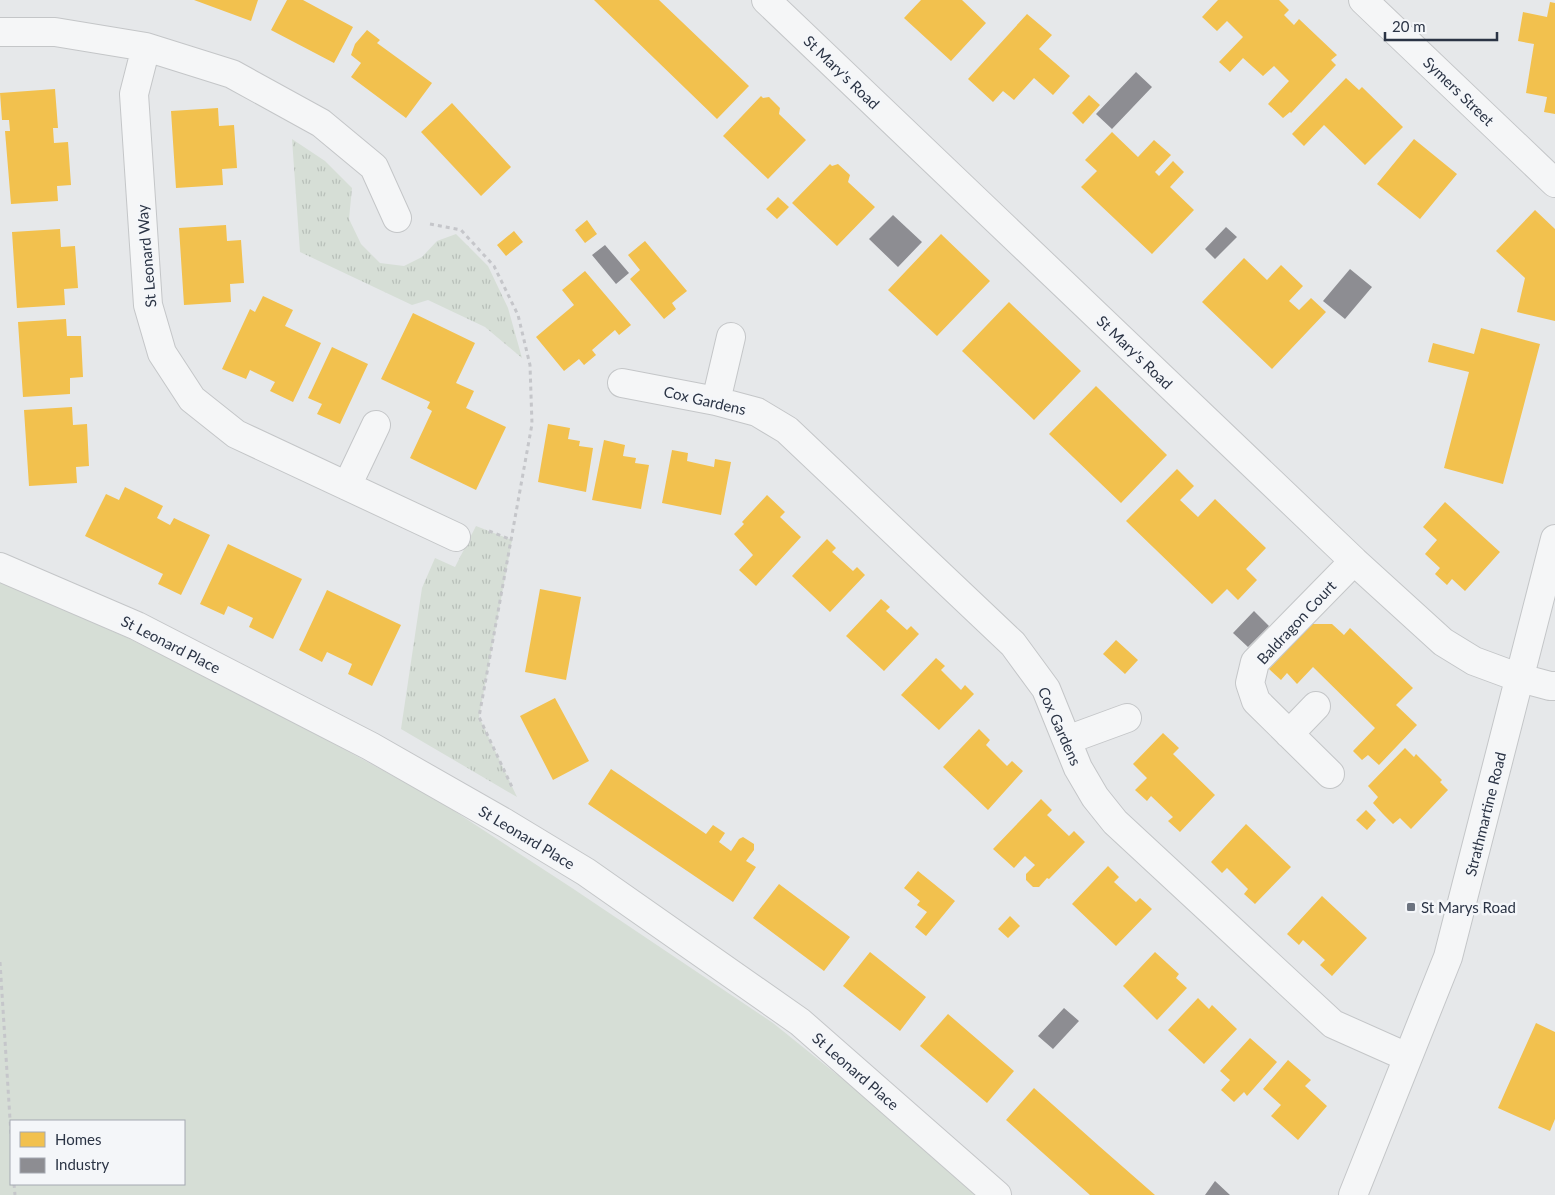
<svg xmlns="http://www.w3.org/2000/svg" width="1555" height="1195" font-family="Lato,sans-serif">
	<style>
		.grass { fill: url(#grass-tufts) }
		.park { fill: #d6ded6; fill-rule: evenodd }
		.homes { fill: #f2c14e }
		.industry { fill: #8d8d92 }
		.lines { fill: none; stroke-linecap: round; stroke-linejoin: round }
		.minor-casing { stroke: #c4c6c8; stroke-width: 30 }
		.path { stroke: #c5c6ca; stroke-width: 3; stroke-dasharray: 4 4; stroke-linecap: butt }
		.minor { stroke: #f5f6f7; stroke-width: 28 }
		.poi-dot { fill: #6c737f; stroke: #f4f6f9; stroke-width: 2 }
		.labels { text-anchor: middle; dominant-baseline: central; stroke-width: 5; stroke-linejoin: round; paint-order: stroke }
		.street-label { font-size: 15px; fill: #2b3445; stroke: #f4f6f9 }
		.poi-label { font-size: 15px; fill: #2b3445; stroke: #f4f6f9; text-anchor: start }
	</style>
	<defs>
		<pattern id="grass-tufts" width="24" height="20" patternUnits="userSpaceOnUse" patternTransform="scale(1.25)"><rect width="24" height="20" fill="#d6ded6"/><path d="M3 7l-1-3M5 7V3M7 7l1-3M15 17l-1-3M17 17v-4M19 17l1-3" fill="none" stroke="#b8bfb9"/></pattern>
	</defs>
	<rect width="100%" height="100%" fill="#e6e8ea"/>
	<!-- grass -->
	<path class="grass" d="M292,139L325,161L352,188L349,219L361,244L380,263L404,266L422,257L437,241L456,234L488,266L508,308L522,358L485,327L428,300L412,305L300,252Z
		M476,526L512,540L479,717L517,797L401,729L422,588L435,558L455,567Z"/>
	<!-- park -->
	<path class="park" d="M0,581L132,640L274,711L439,801L572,888L773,1023L912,1135L977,1195H0ZM11,1121H184V1184H11Z"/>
	<!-- homes -->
	<path class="homes" d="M194,0H258L251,21Z
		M287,0H303L353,27L334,63L271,30Z
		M594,0H659L749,86L717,119Z
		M921,0H962L986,23L951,61L904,18Z
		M1218,0H1279L1289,10L1284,15L1294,25L1299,19L1337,55L1331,60L1336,65L1291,113L1290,112L1283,118L1268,104L1289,81L1274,66L1263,76L1243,58L1230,72L1219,62L1243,37L1227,21L1217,31L1202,17Z
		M1550,2L1555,3V114L1544,112L1547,97L1526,93L1534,44L1518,41L1523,12L1547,17Z
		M1027,14L1052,35L1039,49L1070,76L1053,95L1034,78L1014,100L1003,91L993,102L968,79Z
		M367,30L380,40L377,43L432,83L406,118L351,77L361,63L351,55L355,44Z
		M1346,78L1359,90L1362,87L1403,127L1365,165L1324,125L1304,146L1292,134Z
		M55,89L58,128H53L54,143L68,142L71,185L57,186L58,201L11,204L5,131H10L9,120H2L0,93Z
		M1089,95L1100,105L1083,124L1072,113Z
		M761,96L763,98L769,97L780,108L779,114L806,140L768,179L723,136Z
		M452,103L511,167L481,196L421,132Z
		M218,108L219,126L234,125L237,168L222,169L223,185L176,188L171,111Z
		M1112,132L1138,157L1154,140L1171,155L1155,172L1159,176L1173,161L1184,172L1170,187L1194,210L1152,254L1081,187L1097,171L1085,160Z
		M1414,139L1457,174L1420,219L1377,184Z
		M830,164L832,166L838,164L850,175L848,182L875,207L837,246L792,203Z
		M778,197L789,207L777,219L766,209Z
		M1535,210L1555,229V321L1517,312L1525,278L1496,251Z
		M587,220L597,234L585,243L575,230Z
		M226,225L227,241L241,240L244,283L230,284L231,302L184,305L179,228Z
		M60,229L61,247L75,246L78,288L64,289L65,305L17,308L12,232Z
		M514,231L523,242L506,256L497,245Z
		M941,234L990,281L937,336L888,290Z
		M645,241L687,291L672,303L676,309L664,319L630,279L640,270L628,255Z
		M1244,258L1267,280L1281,265L1303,286L1289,301L1299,310L1311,298L1326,312L1272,369L1202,302Z
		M585,271L631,325L619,335L615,330L592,350L596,355L584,365L579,359L564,371L536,337L574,305L562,290Z
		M263,296L293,310L285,326L321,343L293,402L270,391L275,382L250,370L246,379L222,369L250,309L255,312Z
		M1009,302L1081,371L1034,420L962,351Z
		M413,313L475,343L456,383L474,391L466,408L506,427L476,490L410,458L432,411L427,408L430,402L381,379Z
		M66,319L67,336H81L83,377L70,378V394L23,397L18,322Z
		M1481,328L1540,344L1503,484L1444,468L1469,372L1428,362L1433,343L1474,354Z
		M332,347L368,364L340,424L317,414L322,404L308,398Z
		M1096,386L1167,455L1121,503L1049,434Z
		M72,407L73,425L87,424L89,466L76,467L77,483L29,486L24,410Z
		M548,424L570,428L568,439L580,441L579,446L593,448L586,492L538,482Z
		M604,440L625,445L623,456L636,458L635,463L649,465L641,509L592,500Z
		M672,450L688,453L687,461L700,464L714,467L715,459L731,462L721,515L662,503Z
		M1177,469L1194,486L1180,500L1198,517L1215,499L1266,548L1246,569L1257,580L1238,600L1227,589L1212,604L1126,521Z
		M125,487L163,506L157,518L170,525L174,518L210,535L181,595L158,584L163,574L85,536L106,494L119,500Z
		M767,495L785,512L780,517L801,537L756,586L739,570L753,555L734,534L744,524L742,522Z
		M1445,502L1500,552L1465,591L1452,579L1447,585L1435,574L1440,568L1425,554L1437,540L1423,527Z
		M827,539L836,548L832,552L853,571L857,567L865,575L830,612L792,576Z
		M228,544L302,579L273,639L249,627L253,618L228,606L224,615L200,604Z
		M540,589L581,597L566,680L525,672Z
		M327,590L401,625L372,686L348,674L352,664L327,652L322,662L299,650Z
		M881,599L890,607L886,611L907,630L911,626L919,634L884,671L846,636Z
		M1312,624H1332L1344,635L1350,628L1413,688L1396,705L1417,725L1379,765L1368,755L1362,760L1353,751L1375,728L1313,667L1297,684L1287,673L1281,680L1269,669Z
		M1116,640L1138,660L1125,674L1103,654Z
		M936,658L945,666L941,670L961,690L965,685L974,694L939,730L901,695Z
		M555,698L589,761L553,780L520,716Z
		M979,729L990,740L986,745L1007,766L1012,761L1023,771L988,810L943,767Z
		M1163,733L1179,748L1173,754L1215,795L1180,832L1168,821L1173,817L1151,796L1147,801L1135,790L1147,778L1133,764Z
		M1405,748L1414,757L1416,754L1442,780L1440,782L1448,790L1411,829L1400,818L1393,824L1383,814L1373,803L1378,797L1368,786Z
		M611,769L706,834L713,825L725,833L719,842L731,851L739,839L743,837L754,844V850L746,861L756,867L733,902L588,804Z
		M1041,799L1052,810L1047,815L1069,836L1074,831L1085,842L1049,879L1047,878L1039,887H1033L1026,880V874L1035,865L1027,858L1025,856L1014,868L993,849Z
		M1366,810L1376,820L1367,830L1356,820Z
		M1246,824L1291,867L1255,904L1244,894L1248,889L1227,868L1222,873L1211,862Z
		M1108,866L1119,877L1114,882L1136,902L1140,898L1152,909L1116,946L1072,904Z
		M918,871L955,901L926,936L915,927L927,912L917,905L920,901L904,888Z
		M779,884L850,937L824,971L753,918Z
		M1322,896L1367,938L1332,976L1320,965L1325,960L1303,940L1299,945L1287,934Z
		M1010,916L1020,926L1008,938L998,929Z
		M870,952L926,997L900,1031L843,986Z
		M1155,952L1179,974L1176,978L1187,988L1157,1020L1123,986Z
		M1198,998L1209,1009L1212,1005L1237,1029L1204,1064L1168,1030Z
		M948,1014L1014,1071L987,1103L920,1046Z
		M1536,1023L1555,1032V1119L1550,1131L1498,1108Z
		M1250,1038L1277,1062L1247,1096L1244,1092L1234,1102L1221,1090L1230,1080L1220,1071Z
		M1288,1060L1311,1080L1305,1086L1327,1106L1298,1140L1271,1116L1281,1105L1263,1089Z
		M1034,1088L1099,1146L1155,1195H1090L1071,1178L1006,1120Z"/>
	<!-- industry -->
	<path class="industry" d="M1136,72L1152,87L1112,129L1096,114Z
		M893,215L922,242L898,267L869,239Z
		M1226,227L1237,237L1215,259L1205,249Z
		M605,245L629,273L616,284L592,255Z
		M1350,269L1372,287L1345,319L1323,301Z
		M1254,611L1269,626L1248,647L1233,633Z
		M1064,1008L1079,1021L1053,1049L1038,1036Z
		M1215,1181L1230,1195H1205Z"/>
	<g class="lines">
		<defs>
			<path id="minor" d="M766,0L1354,561L1443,642L1474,661L1520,678L1550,686H1555
				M1363,0L1555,183
				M0,32H55L146,47L232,74L321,123L374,167L397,218
				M146,47L134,94L148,305L162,353L192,399L236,434L456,537
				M622,383L716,401L757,412L787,430L1013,644L1046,689L1078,768L1095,797L1115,822L1333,1024L1407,1057
				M716,401L731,337
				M347,486L376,425
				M0,567L137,626L370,746L505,823L586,872L800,1022L997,1195
				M1289,734L1316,706
				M1067,740L1127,718
				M1330,774L1256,701L1250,683L1255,662L1354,561
				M1353,1195L1448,957L1555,539"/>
		</defs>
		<!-- minor casing -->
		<use href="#minor" class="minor-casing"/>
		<!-- path -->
		<path class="path" d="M430,224L461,230L494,266L518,315L530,365L532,424L479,717L512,787
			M489,531L512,540
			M0,962L11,1135
			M14,1184L15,1195"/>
		<!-- minor -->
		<use href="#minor" class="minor"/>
	</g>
	<!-- markers -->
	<rect class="poi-dot" x="1406" y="902" width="10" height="10" rx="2.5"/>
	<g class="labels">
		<!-- street labels -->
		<g class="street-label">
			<text transform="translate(842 72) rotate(44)">St Mary's Road</text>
			<text transform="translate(1459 91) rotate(44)">Symers Street</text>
			<text transform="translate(146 256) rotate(-95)">St Leonard Way</text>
			<text transform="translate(1135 352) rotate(44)">St Mary's Road</text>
			<text transform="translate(705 400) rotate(13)">Cox Gardens</text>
			<text transform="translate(1296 622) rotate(-47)">Baldragon Court</text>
			<text transform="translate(171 644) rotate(27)">St Leonard Place</text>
			<text transform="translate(1060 726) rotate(66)">Cox Gardens</text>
			<text transform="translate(1485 814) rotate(-76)">Strathmartine Road</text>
			<text transform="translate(527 837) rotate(31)">St Leonard Place</text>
			<text transform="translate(856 1071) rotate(41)">St Leonard Place</text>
		</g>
		<!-- poi labels -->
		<g class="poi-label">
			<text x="1421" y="907">St Marys Road</text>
		</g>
	</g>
	<!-- legend -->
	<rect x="10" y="1120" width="175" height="65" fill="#f4f6f9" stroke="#a4a8b1"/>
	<rect x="20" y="1132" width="25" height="15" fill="#f2c14e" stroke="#a4a8b1"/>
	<text x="55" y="1145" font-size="15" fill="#2b3445">Homes</text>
	<rect x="20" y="1158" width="25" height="15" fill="#8d8d92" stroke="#a4a8b1"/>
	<text x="55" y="1170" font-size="15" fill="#2b3445">Industry</text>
	<!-- scale -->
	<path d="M1385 32v8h112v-8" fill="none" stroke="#2b3445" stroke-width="2.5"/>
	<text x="1392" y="32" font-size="15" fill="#2b3445" stroke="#f4f6f9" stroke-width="4" paint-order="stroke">20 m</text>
</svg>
